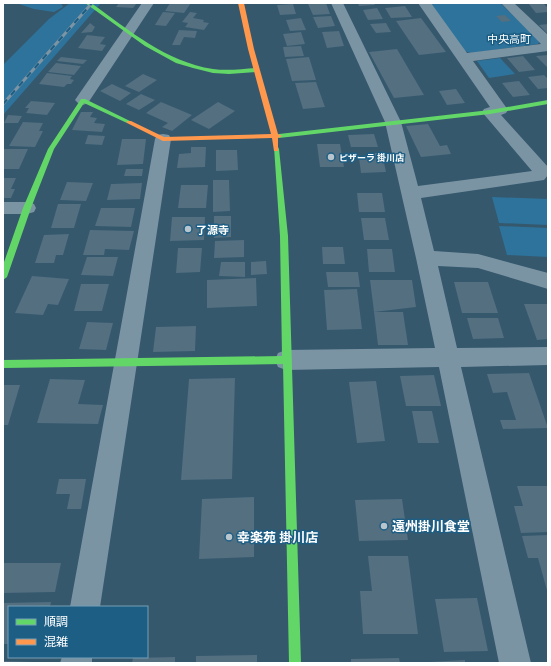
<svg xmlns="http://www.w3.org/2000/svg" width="551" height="666" font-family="'Golos Text','Noto Sans JP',sans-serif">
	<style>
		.green { fill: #2e739b }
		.building { fill: #536f80 }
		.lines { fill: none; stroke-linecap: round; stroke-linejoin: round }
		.street { fill: #7b94a3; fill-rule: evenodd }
		.fast { fill: #63d668; fill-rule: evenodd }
		.slow { fill: #ff974d; fill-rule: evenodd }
		.rail-casing { stroke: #7c94a3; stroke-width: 3 }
		.rail { stroke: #1d5e85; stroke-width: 2; stroke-dasharray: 6; stroke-linecap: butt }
		.poi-dot { fill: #b8c5cc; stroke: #1d5e85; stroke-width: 1.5 }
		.labels { text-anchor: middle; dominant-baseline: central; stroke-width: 3; stroke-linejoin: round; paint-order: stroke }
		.far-poi-label { font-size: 9px; font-weight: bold; fill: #fff; stroke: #1d5e85; text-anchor: start }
		.far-quarter-label { font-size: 11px; fill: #fff; stroke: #1d5e85 }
		.poi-label { font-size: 11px; font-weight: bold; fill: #fff; stroke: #1d5e85; text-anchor: start }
		.near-poi-label { font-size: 13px; font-weight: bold; fill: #fff; stroke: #1d5e85; text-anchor: start }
	</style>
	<rect width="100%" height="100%" fill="#35586d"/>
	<!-- green -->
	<path class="green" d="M16,3H61L63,7L54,12L34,9Z
		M70,3H101L3,115V65L49,19Z
		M430,3H500L540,41L538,44L471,53L464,51Z
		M500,58L515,74L489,78L477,61Z
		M492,197L548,199V225L499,223Z
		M499,226L548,228V257L507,255Z"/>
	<!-- building -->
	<path class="building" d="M119,3H137L133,8L116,7Z
		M170,3H191L184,13L165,11Z
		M317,3H326L330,14L313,15L308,4Z
		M358,3H374L375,5L359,6Z
		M528,3H543L548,8V12L536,13Z
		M293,4L296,14L280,15L277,5Z
		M405,6L412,17L391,18L385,8Z
		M377,8L383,19L368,20L363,10Z
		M163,12L175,13L166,26L155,25Z
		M190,12L197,13L193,18L204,20L203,22L209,23L204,30L185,27L188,23L182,22Z
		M505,15L511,21L502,22L496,16Z
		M331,16L335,26L318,28L313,17Z
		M301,18L306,30L290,31L286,20Z
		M421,18L446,52L419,55L396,21Z
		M90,23L95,27L92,32L81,33Z
		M386,23L391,32L376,33L370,24Z
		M548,24V34L539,25Z
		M179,30L197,31L195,38L184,37L180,45H172Z
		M339,31L344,46L327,48L322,32Z
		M301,32L305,44L287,46L283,34Z
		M87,35L105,37L100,44L106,45L102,51L78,48Z
		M301,46L304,56L285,57L283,47Z
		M397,49L424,95L394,98L369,52Z
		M548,55V68L536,56Z
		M523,56L535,70L519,72L507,58Z
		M61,57L87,60L83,64L57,61Z
		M309,57L316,80L292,81L286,59Z
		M56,63L81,66L74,75L48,72Z
		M47,73L72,76L70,79L74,80L71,84H67L64,87L39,84Z
		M143,74L157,80L139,92L125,86Z
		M544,75L548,79V88L538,89L528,77Z
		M519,81L530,95L513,97L502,83Z
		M316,82L325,107L303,109L295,83Z
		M112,84L131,93L120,101L100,91Z
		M456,89L465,103L447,105L439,91Z
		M141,94L155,100L139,110L126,104Z
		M31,101L55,103L47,115L26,113L29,108H25Z
		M161,102L192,115L172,131L162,127L168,123L146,113Z
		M218,102L235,111L209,129L191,120Z
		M81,112H93L90,117L97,118L94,123L105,124L102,132L72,130Z
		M8,115L22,116L18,123H4Z
		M23,122L43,123L39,131H43L35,147L9,146Z
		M428,124L440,146L447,145L451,154L421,157L406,126Z
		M374,134L378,147H351L348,135Z
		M88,135L105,136L102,145L85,144Z
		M122,139H146L143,164L117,165Z
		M317,144H340L344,167H320Z
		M191,147H206L205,167L177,168L179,154L191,153Z
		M3,149H28L19,169H3Z
		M216,150H237L238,170L216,171Z
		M367,153H382L386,172L361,173L359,158H368Z
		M126,169H143L142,176H124Z
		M3,178H16L11,189H15L11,198H3Z
		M213,180H229L230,211L213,212Z
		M67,182L93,183L86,201L60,200Z
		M142,183L140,199L107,200L111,184Z
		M181,185H208L206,208H178Z
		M357,193H382L385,212H359Z
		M58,204H81L74,228H51Z
		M101,208H135L131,227L95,226Z
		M214,216H231V237L214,238Z
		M172,217H205L204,240L170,241Z
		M361,218H385L389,240H364Z
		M90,230L134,231L129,250L105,249L104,255H83Z
		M69,234L63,255H56L54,263H35L44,235Z
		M244,240V257L214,258L215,241Z
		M322,247H343L345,264H323Z
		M178,248H202L200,272L176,273Z
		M367,249H392L395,272H369Z
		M87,257H118L113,276L81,275Z
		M266,261L267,274L251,275V262Z
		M221,262H245V277L219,276Z
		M326,272H358L360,287H328Z
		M32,276L69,279L58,305L48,304L43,315L15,313Z
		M256,278L257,306L207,308V280Z
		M370,280H412L416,307L374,312Z
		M454,282H488L498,313H462Z
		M81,284H109L102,311H74Z
		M357,289L362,329L327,330L324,290Z
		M524,304H548V339L537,340Z
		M374,312H403L408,345H378Z
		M467,318H498L504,338L473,339Z
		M87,322L113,323L106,350L79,349Z
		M196,326L195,351L153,352L156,327Z
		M529,373L548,428L503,429L500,420H516L507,392L493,393L487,374Z
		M434,375L441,406H406L400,376Z
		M235,378L232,479L181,480L189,379Z
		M50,379L85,380L78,404L103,405L98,424L37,423Z
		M376,381L385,441L357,443L349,382Z
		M3,385H20L8,425H3Z
		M412,411H432L439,443H418Z
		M59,479H86L81,509H67L70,494H56Z
		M517,486H548V532L521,533L514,506H523Z
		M254,497V557L199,559L202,499Z
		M402,499L408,540L359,541L355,500Z
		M548,535V594L538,558H528L522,536Z
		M368,556H408L418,634H363L360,591H372Z
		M3,563H61L55,592L3,593Z
		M477,598L488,651L444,652L435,599Z
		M51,602L50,607H9V644H3V603Z
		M257,655V663H196V656Z
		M175,657V663H132L133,658Z
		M399,658L400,663H351V659Z
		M465,660V663H429V662Z
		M3,661L35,662L34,663H3Z"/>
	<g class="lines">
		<!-- street -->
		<path class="street" d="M142,3H154L88,103L83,105L78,103L75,100Z
			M331,3H343L401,122L418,186L532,171L482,112L484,109L490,107L418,3H431L467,53L541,44L501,3H514L548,35V51L473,61L508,110L506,113L501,115L548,167V175L544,180L421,198L434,251L478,254L548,273V289L478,268L438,266L457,348L548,347V365L461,367L531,663H499L439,367L286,370L278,367L275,360L278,353L286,350L435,348L416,258L385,122Z
			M163,134L169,135L171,139L100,607H70L155,139L157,135Z
			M3,202H27L34,204L36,208L34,212L27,214H3Z
			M62,657H92V663H60Z"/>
		<!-- fast -->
		<path class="fast" d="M85,3H91C129,30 166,62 213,69C227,71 242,69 256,68L259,70L256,72L229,74L213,73L193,68L176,63L145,46Z
			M81,99H85L132,122L131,123H127L84,103L54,149L31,208L7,277L3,280V265L23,208L48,149Z
			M548,100V104L490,114L279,138L276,136L279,134L490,110Z
			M274,147H278L279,149L288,236L301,663H289L283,364L3,368V360L282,356L280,236Z"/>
		<!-- slow -->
		<path class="slow" d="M238,3H244L254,49L278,134L282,136L278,138V151H274L272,138L163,141L127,123V121H131L164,137L271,134L248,49Z"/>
		<defs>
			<path id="rail" d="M3,104L92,3"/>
		</defs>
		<!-- rail casing -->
		<use href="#rail" class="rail-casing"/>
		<!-- rail -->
		<use href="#rail" class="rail"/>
	</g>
	<!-- markers -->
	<g class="poi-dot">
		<circle cx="331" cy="157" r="4"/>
		<circle cx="188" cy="229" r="4"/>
		<circle cx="384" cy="526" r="4"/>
		<circle cx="229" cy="537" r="4"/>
	</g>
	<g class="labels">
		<!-- far-poi labels -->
		<g class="far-poi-label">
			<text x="339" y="157">ピザーラ 掛川店</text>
		</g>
		<!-- far-quarter labels -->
		<g class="far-quarter-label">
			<text x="509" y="38">中央高町</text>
		</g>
		<!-- poi labels -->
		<g class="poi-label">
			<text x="196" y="229">了源寺</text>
		</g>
		<!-- near-poi labels -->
		<g class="near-poi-label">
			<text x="392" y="526">遠州掛川食堂</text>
			<text x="237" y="537">幸楽苑 掛川店</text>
		</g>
	</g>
	<!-- border -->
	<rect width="551" height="666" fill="none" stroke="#ffffff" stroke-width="8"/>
	<!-- legend -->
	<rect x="8" y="606" width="140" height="52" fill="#1d5e85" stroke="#779eb6"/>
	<rect x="16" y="619" width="20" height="6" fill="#63d668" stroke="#779eb6"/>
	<text x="44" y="626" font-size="12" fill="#ffffff">順調</text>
	<rect x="16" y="639" width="20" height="6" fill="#ff974d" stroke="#779eb6"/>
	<text x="44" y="646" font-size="12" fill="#ffffff">混雑</text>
</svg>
